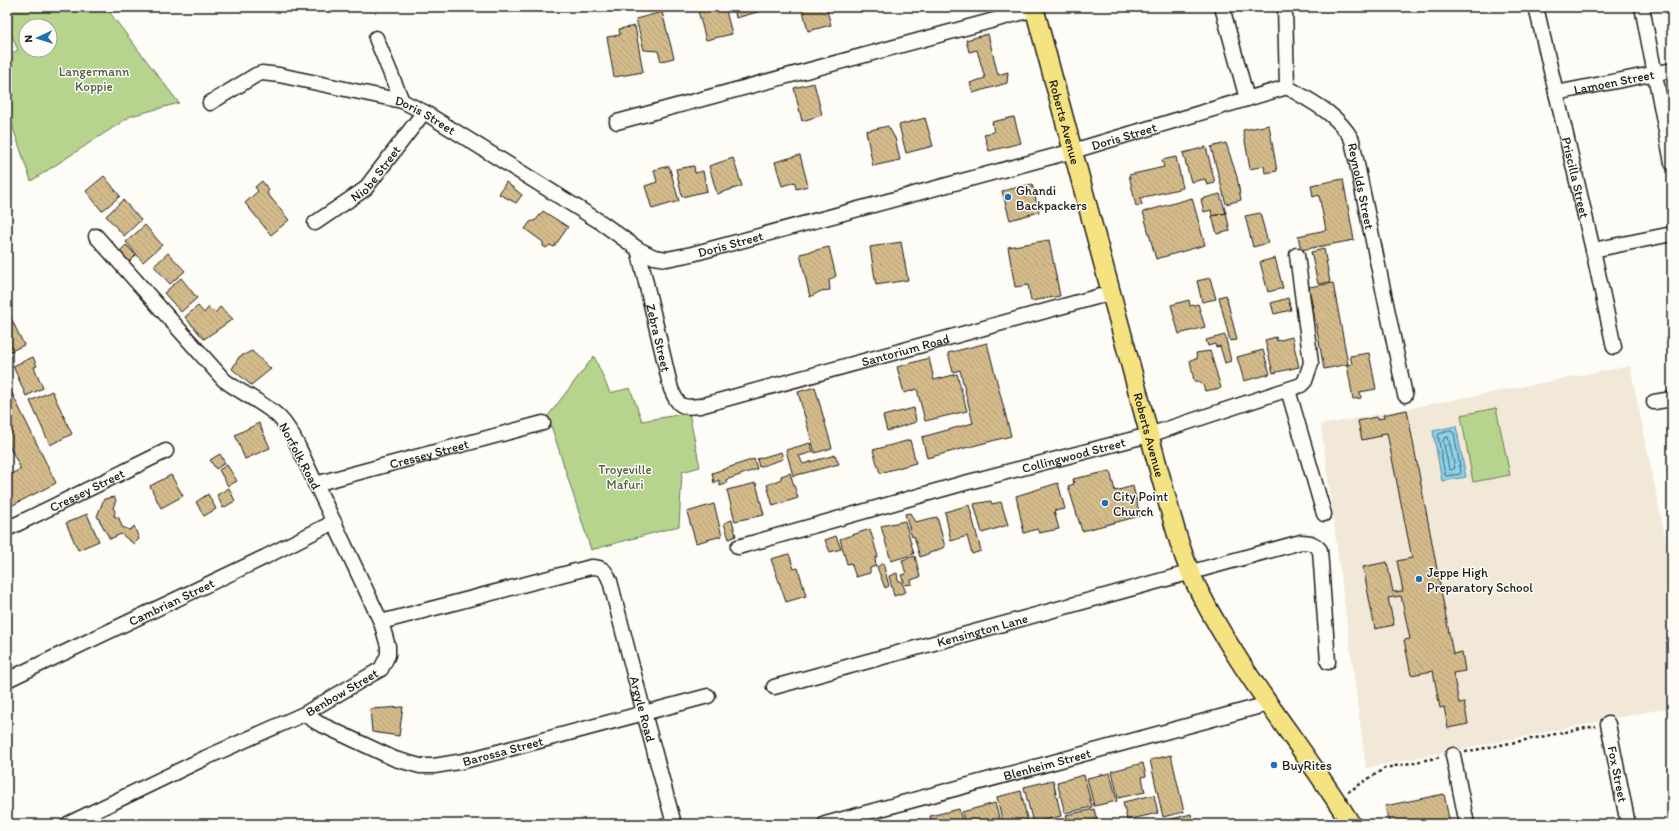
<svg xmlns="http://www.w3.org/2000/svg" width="1679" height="831" font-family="Itim,sans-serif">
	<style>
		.built { fill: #f1e8d7 }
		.green { fill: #b6d48d; stroke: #697854; fill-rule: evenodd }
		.water { fill: url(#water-ripples); stroke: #5f8999 }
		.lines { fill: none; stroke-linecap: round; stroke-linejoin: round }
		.shore { stroke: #48656f; stroke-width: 1 }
		.building { fill: url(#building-back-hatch); stroke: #1c1c1c }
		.minor-casing { stroke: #1c1c1c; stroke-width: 17 }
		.major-casing { stroke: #1c1c1c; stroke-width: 21 }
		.path { stroke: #1c1c1c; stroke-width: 2.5; stroke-dasharray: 3 3; stroke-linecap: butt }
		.minor { stroke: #fdfcf7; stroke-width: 14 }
		.major { stroke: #f5e382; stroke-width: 18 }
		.poi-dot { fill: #1f6fb2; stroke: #fdfcf7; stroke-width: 1.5 }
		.labels { text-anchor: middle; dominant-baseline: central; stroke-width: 3; stroke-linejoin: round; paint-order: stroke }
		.park-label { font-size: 13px; fill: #525c44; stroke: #fdfcf7 }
		.street-label { font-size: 13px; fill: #1c1c1c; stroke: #fdfcf7 }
		.poi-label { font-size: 13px; fill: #1c1c1c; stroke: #fdfcf7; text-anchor: start }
	</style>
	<defs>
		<pattern id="water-ripples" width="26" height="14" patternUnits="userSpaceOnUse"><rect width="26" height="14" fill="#8bd2ec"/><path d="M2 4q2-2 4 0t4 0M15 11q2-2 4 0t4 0" fill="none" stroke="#77b4ca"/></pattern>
		<pattern id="building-back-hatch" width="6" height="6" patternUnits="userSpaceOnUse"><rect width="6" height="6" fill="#d4bb8b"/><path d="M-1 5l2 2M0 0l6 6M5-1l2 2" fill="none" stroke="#b5a077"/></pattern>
	</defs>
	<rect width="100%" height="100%" fill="#fdfcf7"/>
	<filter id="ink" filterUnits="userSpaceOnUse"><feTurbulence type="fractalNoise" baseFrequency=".025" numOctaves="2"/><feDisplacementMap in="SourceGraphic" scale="8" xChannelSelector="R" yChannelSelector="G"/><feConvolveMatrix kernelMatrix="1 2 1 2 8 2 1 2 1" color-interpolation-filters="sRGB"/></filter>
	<g filter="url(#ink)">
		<!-- built -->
		<path class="built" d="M1630,366L1672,571V707L1366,768L1321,425Z"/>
		<!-- green -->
		<path class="green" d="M7,7H119L110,13L179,103L131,116L31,181L7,110V56L18,50L7,25ZM26,26H50V50H26Z
			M594,356L610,393L630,388L642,421L689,413L700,467L682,472L679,526L591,550L548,416Z
			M1496,408L1510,475L1473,482L1461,415Z"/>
		<!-- water -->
		<path class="water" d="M1456,426L1466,477L1442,481L1433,431Z"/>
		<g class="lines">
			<!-- shore -->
			<path class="shore" d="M1451,431L1454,433L1461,472L1460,474L1447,476L1445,475L1438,436L1439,434Z
				M1448,437L1455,468L1451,470L1449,469L1443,440L1445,438Z"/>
		</g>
		<!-- building -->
		<path class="building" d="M697,7H725L732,34L706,40Z
			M734,7H760L761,11L736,18Z
			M802,7H826L831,25L808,31Z
			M662,12L674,58L661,61L658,51L644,50L636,19Z
			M635,26L643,72L614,77L607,37L620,35L619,29Z
			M988,34L998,75L1008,72L1007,83L973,93L970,83L985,78L977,50L969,52L966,40Z
			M814,83L822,115L802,121L794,88Z
			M1014,117L1021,143L989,151L984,134L994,132L992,122Z
			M925,118L933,146L906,153L899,125Z
			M1269,125L1277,171L1265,173L1264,166L1250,169L1243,130Z
			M888,126L895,138L900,160L873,166L866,131Z
			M1226,143L1237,177L1241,200L1226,204L1211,147Z
			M1206,147L1215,183L1207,185L1205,179L1191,182L1183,153Z
			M800,155L808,186L796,189L795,182L782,186L775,162Z
			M1176,157L1183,188L1140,198L1142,205L1136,206L1129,175L1164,167L1162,160Z
			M733,158L742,186L717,194L709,166Z
			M669,166L679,201L652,209L645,186L657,182L654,170Z
			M694,166L695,173L703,171L707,191L682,197L676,169Z
			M104,176L120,196L102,211L86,191Z
			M1343,179L1354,240L1301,250L1298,236L1326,230L1319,195L1313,197L1311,185Z
			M262,181L269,190L267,193L289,220L271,235L245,203L258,191L255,187Z
			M506,182L522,195L516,203L499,194Z
			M1032,184L1039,212L1010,220L1002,191Z
			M1220,194L1226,213L1212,216L1211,210L1204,212L1201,199Z
			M1192,198L1205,245L1156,259L1143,212Z
			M123,200L141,220L124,236L106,216Z
			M543,211L568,227L554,247L550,245L546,248L543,246V242L525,229L530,222L536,220Z
			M1226,213L1230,231L1217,234L1212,216Z
			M1260,213L1268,243L1253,247L1245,216Z
			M145,225L162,245L143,262L126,242Z
			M1049,240L1060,296L1031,301L1028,285L1015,287L1008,247Z
			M901,242L908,280L876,285L870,247Z
			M126,245L136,255L129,262L119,252Z
			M829,247L836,276L829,280L830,290L821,291L810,297L800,254Z
			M1324,249L1330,282L1318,284L1311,252Z
			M168,253L185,271L170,284L154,266Z
			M1275,258L1283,288L1268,292L1260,262Z
			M181,278L197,298L181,312L164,293Z
			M1210,278L1216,299L1202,302L1197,281Z
			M1333,283L1348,364L1324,369L1309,287Z
			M1226,295L1237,340L1230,341L1219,297Z
			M1288,298L1291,310L1274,314L1271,303Z
			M1189,300L1190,306L1198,304L1205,327L1179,334L1171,305Z
			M198,306L204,313L209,307L215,313L220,307L233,319L204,339L185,317Z
			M7,310L24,345L7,353Z
			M1225,335L1231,361L1225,363L1220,346L1216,347L1215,344L1208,346L1206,340Z
			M1276,337L1277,341L1292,337L1299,367L1273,373L1265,340Z
			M987,343L1011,436L927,458L922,437L973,423L960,370L953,372L948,353Z
			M1263,350L1270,374L1244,381L1237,357Z
			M252,351L271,369L251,385L232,369L239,357Z
			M1210,351L1221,388L1205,391L1203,385L1198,381H1194L1190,360L1197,359L1196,353Z
			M1369,353L1376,389L1360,392L1361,398L1353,399L1347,365L1352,364L1350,356Z
			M33,357L37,366L34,367L43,388L26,396L13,366Z
			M929,358L934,380L957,374L967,411L925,421L917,389L904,393L897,367Z
			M7,383L56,483L7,508V476L21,469L7,442Z
			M815,387L832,448L815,453L798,392Z
			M52,391L72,434L50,445L30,401Z
			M914,408L916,422L887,431L883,416Z
			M1407,410L1453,654L1462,652L1465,671L1453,673L1459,703L1464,702L1468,724L1448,728L1444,707L1440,708L1433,671L1411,675L1404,640L1410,639L1401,596L1388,598L1394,625L1375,629L1363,567L1387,562L1393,592L1403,591L1397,561L1412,558L1387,433L1380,434L1381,436L1362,440L1358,421L1376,417L1377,419L1384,418L1383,415Z
			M259,423L270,448L245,459L235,435Z
			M910,440L916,463L880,473L873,450Z
			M810,443L813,452L799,456L803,464L835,455L839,464L793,476L786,450Z
			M781,452L783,459L759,467L757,459Z
			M220,454L225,463L216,469L210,460Z
			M754,459L757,469L726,480V484L720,486L719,480L714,483L712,473Z
			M227,465L237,481L228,486L219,470Z
			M1110,471L1115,491L1133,486L1140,516L1082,531L1068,486L1074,484L1073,479Z
			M790,473L798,498L773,506L767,485L781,479V476Z
			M171,475L183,496L161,508L150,486Z
			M756,483L764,515L735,521L727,490Z
			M1058,483L1065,509L1054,511L1059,529L1039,533L1037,529L1024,533L1016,496Z
			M229,488L235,501L223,508L217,495Z
			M208,494L216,509L204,516L196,502Z
			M114,497L116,500L113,508L115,511L114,516L119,518L122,527L130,530L134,526L139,539L134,544L121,534L110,539L97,516L104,499Z
			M991,501L992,504L1001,502L1008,525L982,533L974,504Z
			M714,504L722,536L696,543L687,512Z
			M969,505L981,551L972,554L967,536L951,541L945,512Z
			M910,513L915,522L937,517L945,547L920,557L914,536L912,537L905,514Z
			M87,514L99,541L78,550L66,523Z
			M732,520L736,536L729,539L724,523Z
			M905,521L914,554L891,561L881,526Z
			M870,529L878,557L875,558L876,566L870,568V573L856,577L851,563L847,564L840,539Z
			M836,536L841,549L830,552L825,540Z
			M789,554L794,569L798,568L806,596L786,602L771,559Z
			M915,556L920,577L911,580L912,584L905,585L901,575L906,574L902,560Z
			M883,563L889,586L885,588L877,567Z
			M897,573L898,581H901L906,592L894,596L889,576Z
			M403,707L399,736L372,732L370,709Z
			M1171,755L1184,812L1163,817L1150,760Z
			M1143,763L1146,776L1142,777L1145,792L1118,798L1112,771Z
			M1110,773L1117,801L1094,806L1087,778Z
			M1084,775L1092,807L1065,813L1057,782Z
			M1053,780L1061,816L1033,823L1024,787Z
			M1021,791L1028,823L1003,824L997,797Z
			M1444,794L1450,824H1389L1385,806Z
			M1154,795L1158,813L1127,820L1123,802Z
			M995,803L1001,824H965L962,812Z
			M959,809L963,824H932L930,816Z
			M1094,809L1098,824H1068L1066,815Z
			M1191,814L1193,824H1164V821Z"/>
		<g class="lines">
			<defs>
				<g id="minor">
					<path d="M1222,7L1247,99"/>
					<path id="s1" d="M1285,7L1287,87C1312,102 1338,114 1352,140L1405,395"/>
					<path id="s2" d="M1536,7L1593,250L1614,347"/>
					<path d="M1642,7L1672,163"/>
					<path d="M376,38L402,101"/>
					<path id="s3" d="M1556,93L1672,70"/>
					<path id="s4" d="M210,103L256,75L262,73L279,75L402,101L424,112L498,158L602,223L638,249L654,257L667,259L692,254L1073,151L1287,87"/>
					<path d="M617,122L1035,9"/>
					<path id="s5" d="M315,223L365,189L424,112"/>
					<path id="s6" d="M638,249L671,389C679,407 681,408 700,406L1111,293"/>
					<path d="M1593,250L1672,234"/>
					<path d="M1288,390L1324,514"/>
					<path d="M1654,402L1672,399"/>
					<path id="s7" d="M315,484L543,423"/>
					<path id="s8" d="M7,529L166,451"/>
					<path id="s9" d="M738,547L961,484L1149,435L1301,385L1305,381L1311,363L1297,255"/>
					<path id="s10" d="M381,622L591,567C603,567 606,571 610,581L644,713L674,824"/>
					<path id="s11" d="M7,680L265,557L334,522"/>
					<path id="s12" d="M774,687L1301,542C1309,542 1314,543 1320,550L1328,662"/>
					<path id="s13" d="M304,714L318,723L395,759L420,766H434L464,761L708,696"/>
					<path id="s14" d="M1608,724L1628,824"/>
					<path d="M1453,755L1467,824"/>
					<path id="s15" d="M68,824L205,758L304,714L374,673L381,669L388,655V646L381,622L298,446C293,436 287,425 279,417C264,403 241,393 224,380L96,236"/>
					<path id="s16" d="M825,824L1268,704"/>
				</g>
				<g id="major">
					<path id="s17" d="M1034,7L1161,478C1172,517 1181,557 1200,593C1242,676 1303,746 1351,824"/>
				</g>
			</defs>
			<!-- minor casing -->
			<use href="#minor" class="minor-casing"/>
			<!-- major casing -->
			<use href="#major" class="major-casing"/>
			<!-- path -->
			<path class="path" d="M1465,752L1596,726
				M1348,792L1385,768L1441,757"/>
			<!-- minor -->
			<use href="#minor" class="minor"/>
			<!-- major -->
			<use href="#major" class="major"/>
		</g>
	</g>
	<!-- markers -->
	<g class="poi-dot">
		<circle cx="1008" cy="197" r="4"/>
		<circle cx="1105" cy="503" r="4"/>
		<circle cx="1419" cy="579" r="4"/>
		<circle cx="1274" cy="765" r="4"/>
	</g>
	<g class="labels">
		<!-- park labels -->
		<g class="park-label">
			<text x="94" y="71">Langermann<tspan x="94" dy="15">Koppie</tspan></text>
			<text x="625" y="469">Troyeville<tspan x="625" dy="15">Mafuri</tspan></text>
		</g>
		<!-- street labels -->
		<g class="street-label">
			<text stroke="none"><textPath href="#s3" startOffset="59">Lamoen Street</textPath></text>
			<text stroke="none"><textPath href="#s4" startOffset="230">Doris Street</textPath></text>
			<text stroke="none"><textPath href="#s17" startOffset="119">Roberts Avenue</textPath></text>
			<text stroke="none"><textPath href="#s4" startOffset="986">Doris Street</textPath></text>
			<text stroke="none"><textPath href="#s5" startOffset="79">Niobe Street</textPath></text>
			<text stroke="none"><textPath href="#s2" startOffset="175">Priscilla Street</textPath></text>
			<text stroke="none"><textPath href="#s1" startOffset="212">Reynolds Street</textPath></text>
			<text stroke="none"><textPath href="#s4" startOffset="578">Doris Street</textPath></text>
			<text stroke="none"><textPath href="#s6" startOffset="91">Zebra Street</textPath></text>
			<text stroke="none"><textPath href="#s6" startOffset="395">Santorium Road</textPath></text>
			<text stroke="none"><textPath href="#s17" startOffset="443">Roberts Avenue</textPath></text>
			<text stroke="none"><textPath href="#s7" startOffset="118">Cressey Street</textPath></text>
			<text stroke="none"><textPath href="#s9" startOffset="348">Collingwood Street</textPath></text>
			<text transform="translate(300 456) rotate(62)">Norfolk Road</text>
			<text stroke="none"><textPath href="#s8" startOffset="89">Cressey Street</textPath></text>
			<text stroke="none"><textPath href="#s11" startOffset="182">Cambrian Street</textPath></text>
			<text stroke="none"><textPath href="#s12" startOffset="216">Kensington Lane</textPath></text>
			<text stroke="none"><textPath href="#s15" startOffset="304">Benbow Street</textPath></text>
			<text stroke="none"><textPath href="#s10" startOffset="375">Argyle Road</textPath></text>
			<text stroke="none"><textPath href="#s13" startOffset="212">Barossa Street</textPath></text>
			<text stroke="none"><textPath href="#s16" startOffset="230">Blenheim Street</textPath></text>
			<text stroke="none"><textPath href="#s14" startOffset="51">Fox Street</textPath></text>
		</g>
		<!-- poi labels -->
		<g class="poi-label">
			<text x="1016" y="190">Ghandi<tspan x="1016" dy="15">Backpackers</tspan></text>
			<text x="1113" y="496">City Point<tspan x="1113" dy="15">Church</tspan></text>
			<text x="1427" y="572">Jeppe High<tspan x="1427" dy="15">Preparatory School</tspan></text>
			<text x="1282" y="765">BuyRites</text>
		</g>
	</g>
	<!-- margin -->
	<rect width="1679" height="831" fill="none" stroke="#fdfcf7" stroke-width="24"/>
	<rect x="12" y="12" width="1655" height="807" fill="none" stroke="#1c1c1c" stroke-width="1.5" filter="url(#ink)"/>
	<!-- north arrow -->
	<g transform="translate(38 38) rotate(266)"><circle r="19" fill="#fdfcf7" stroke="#a3a29f"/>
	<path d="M0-3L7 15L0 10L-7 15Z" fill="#1f6fb2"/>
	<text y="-6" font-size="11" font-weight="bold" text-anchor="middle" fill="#1c1c1c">N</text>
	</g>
</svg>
